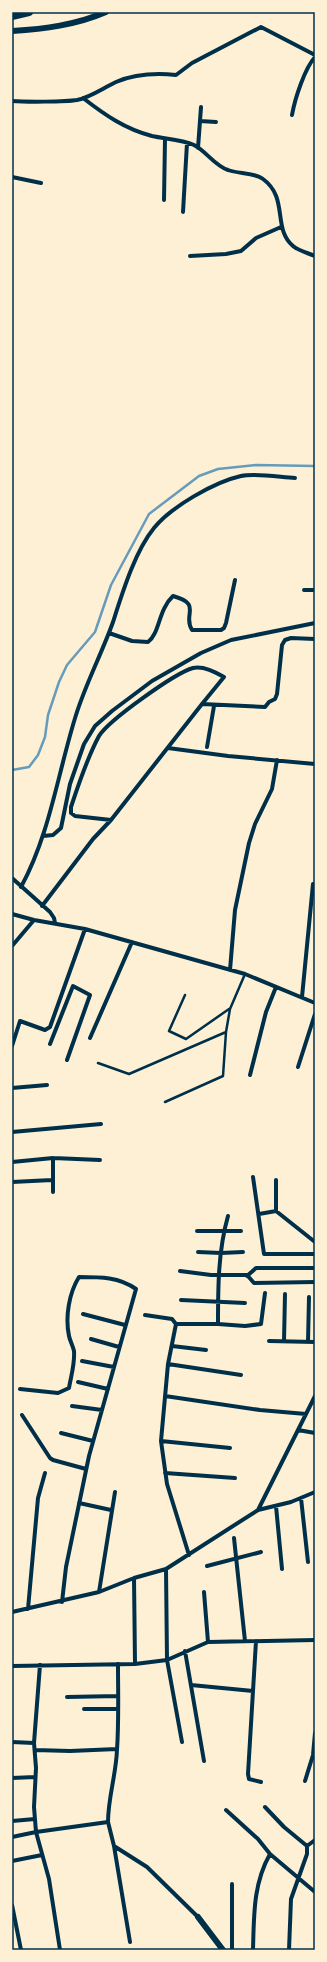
<svg xmlns="http://www.w3.org/2000/svg" width="327" height="1962" font-family="Inter,sans-serif">
	<style>
		.lines { fill: none; stroke-linecap: round; stroke-linejoin: round }
		.stream { stroke: #669bbc; stroke-width: 2.5 }
		.service { stroke: #003049; stroke-width: 2.5 }
		.minor { stroke: #003049; stroke-width: 4 }
		.tertiary { stroke: #003049; stroke-width: 6 }
		.trunk { stroke: #003049; stroke-width: 8 }
		.neatline { fill: none; stroke: #003049; stroke-width: 1.5 }
	</style>
	<rect width="100%" height="100%" fill="#fdf0d5"/>
	<g class="lines">
		<!-- stream -->
		<path class="stream" d="M12,770L29,767L38,755L45,737L48,715L59,682L67,665L95,632L111,585L149,514L199,476L218,469L256,465L315,466"/>
		<!-- service -->
		<path class="service" d="M185,995L169,1031L186,1039L229,1009
			M98,1063L129,1074L226,1032
			M165,1102L223,1076L226,1032L230,1009L245,974"/>
		<!-- minor -->
		<path class="minor" d="M83,98C105,115 125,129 152,136C165,139 181,139 194,145C206,151 215,166 228,170C238,174 254,172 263,179C289,198 272,228 293,246C299,251 308,253 315,256
			M12,101C25,102 65,102 77,100C91,97 103,88 116,82C135,74 156,73 176,75L192,63L261,27L315,55
			M292,115C295,98 305,68 315,57
			M200,121L216,122
			M198,148L201,107
			M12,177L41,183
			M164,200L165,139
			M183,212L187,143
			M190,256L226,254L241,251L256,238L281,227
			M304,590H315
			M109,633L132,641L148,642C160,633 158,610 173,596C203,604 182,615 192,630H221L224,628L226,623L235,580
			M207,747L214,706
			M168,748L228,756L315,764
			M111,820L75,816L71,813V807C79,783 87,758 99,736C109,720 175,673 193,668C204,666 215,672 224,677L202,704
			M43,836L53,835L61,828L70,784L84,744L95,726L112,711L152,681L201,653L231,640L315,623
			M12,878L50,912L54,918L55,923
			M21,887C50,834 58,772 76,715C86,683 102,653 113,622C122,594 135,551 154,528C171,507 214,482 241,476C256,473 279,477 295,478
			M42,906L93,839L111,820L202,704L265,707L269,702L275,699L277,694L282,645L285,640L291,638L315,639
			M12,914L34,920L85,929L245,974L315,1003
			M12,946L34,920
			M230,970L235,910L249,843L255,824L272,789L277,760
			M302,997L313,884
			M90,1038L132,942
			M50,1044L73,986L90,995L67,1060
			M12,1046L20,1021L45,1030L50,1027L85,929
			M298,1067L315,1014
			M250,1075L266,1012L276,987
			M12,1088L47,1085
			M12,1132L101,1124
			M12,1162L53,1158
			M253,1177L264,1254H315
			M12,1182L52,1180
			M53,1192V1158L100,1160
			M276,1211V1180
			M259,1214L276,1211L315,1242
			M197,1231H241
			M198,1252L221,1253L243,1252
			M180,1271L211,1275H247L254,1283L315,1282
			M247,1276L256,1268H315
			M181,1300L245,1303
			M83,1314L125,1325
			M145,1315L172,1319L176,1324
			M218,1324C218,1288 218,1251 228,1216
			M91,1339L119,1347
			M269,1341L315,1342
			M284,1341L285,1294
			M308,1342L309,1297
			M172,1346L206,1350
			M82,1361L114,1367
			M168,1364L241,1375
			M78,1382L108,1389
			M20,1389L58,1393L69,1388C71,1376 75,1364 74,1351C73,1346 70,1341 69,1336C65,1317 69,1293 79,1277C101,1277 119,1277 136,1289L89,1456L66,1567L62,1602
			M165,1396L260,1410L306,1414
			M72,1406L102,1410
			M22,1415L50,1458L53,1460L86,1469
			M298,1430L315,1433
			M61,1433L93,1441
			M161,1441L230,1448
			M165,1473L235,1478
			M301,1498L308,1562
			M79,1503L111,1510
			M276,1506L282,1569
			M258,1510L315,1396
			M234,1538L245,1641
			M189,1555L167,1484L161,1441L168,1364L176,1324H218L245,1326L261,1324L265,1293
			M207,1566L261,1552
			M166,1569L167,1660L182,1742
			M134,1578L135,1664
			M99,1592L115,1492
			M204,1592L208,1642
			M28,1609L38,1498L45,1473
			M12,1612L99,1592L134,1578L166,1569L258,1510L291,1502L315,1492
			M256,1641L248,1774L249,1779L261,1782
			M185,1651L204,1761
			M40,1665L34,1743L36,1768L34,1807L36,1832L108,1822L114,1846L147,1867L198,1917
			M12,1666L135,1664L167,1660L208,1642L315,1640
			M191,1685L253,1691
			M67,1697L118,1696
			M84,1709H118
			M12,1742L34,1743
			M35,1750L70,1751L117,1749
			M12,1778L35,1777
			M305,1781L313,1755L315,1733
			M265,1807L284,1827L307,1846V1854L291,1899L289,1950
			M226,1810L258,1839L270,1854L315,1892
			M12,1821L35,1819
			M108,1822C108,1798 116,1775 117,1750C119,1721 118,1692 118,1664
			M12,1837L36,1832L49,1879L60,1950
			M114,1846L130,1942
			M307,1846L315,1840
			M12,1861L42,1855
			M232,1884V1950
			M12,1905L21,1950
			M253,1950C254,1916 253,1884 270,1854"/>
		<!-- tertiary -->
		<path class="tertiary" d="M12,31C44,29 76,25 106,12
			M198,1917L223,1950"/>
		<!-- trunk -->
		<path class="trunk" d="M12,16L29,12"/>
	</g>
	<!-- border -->
	<rect width="327" height="1962" fill="none" stroke="#fdf0d5" stroke-width="26"/>
	<rect x="13" y="13" width="301" height="1936" class="neatline"/>
</svg>
